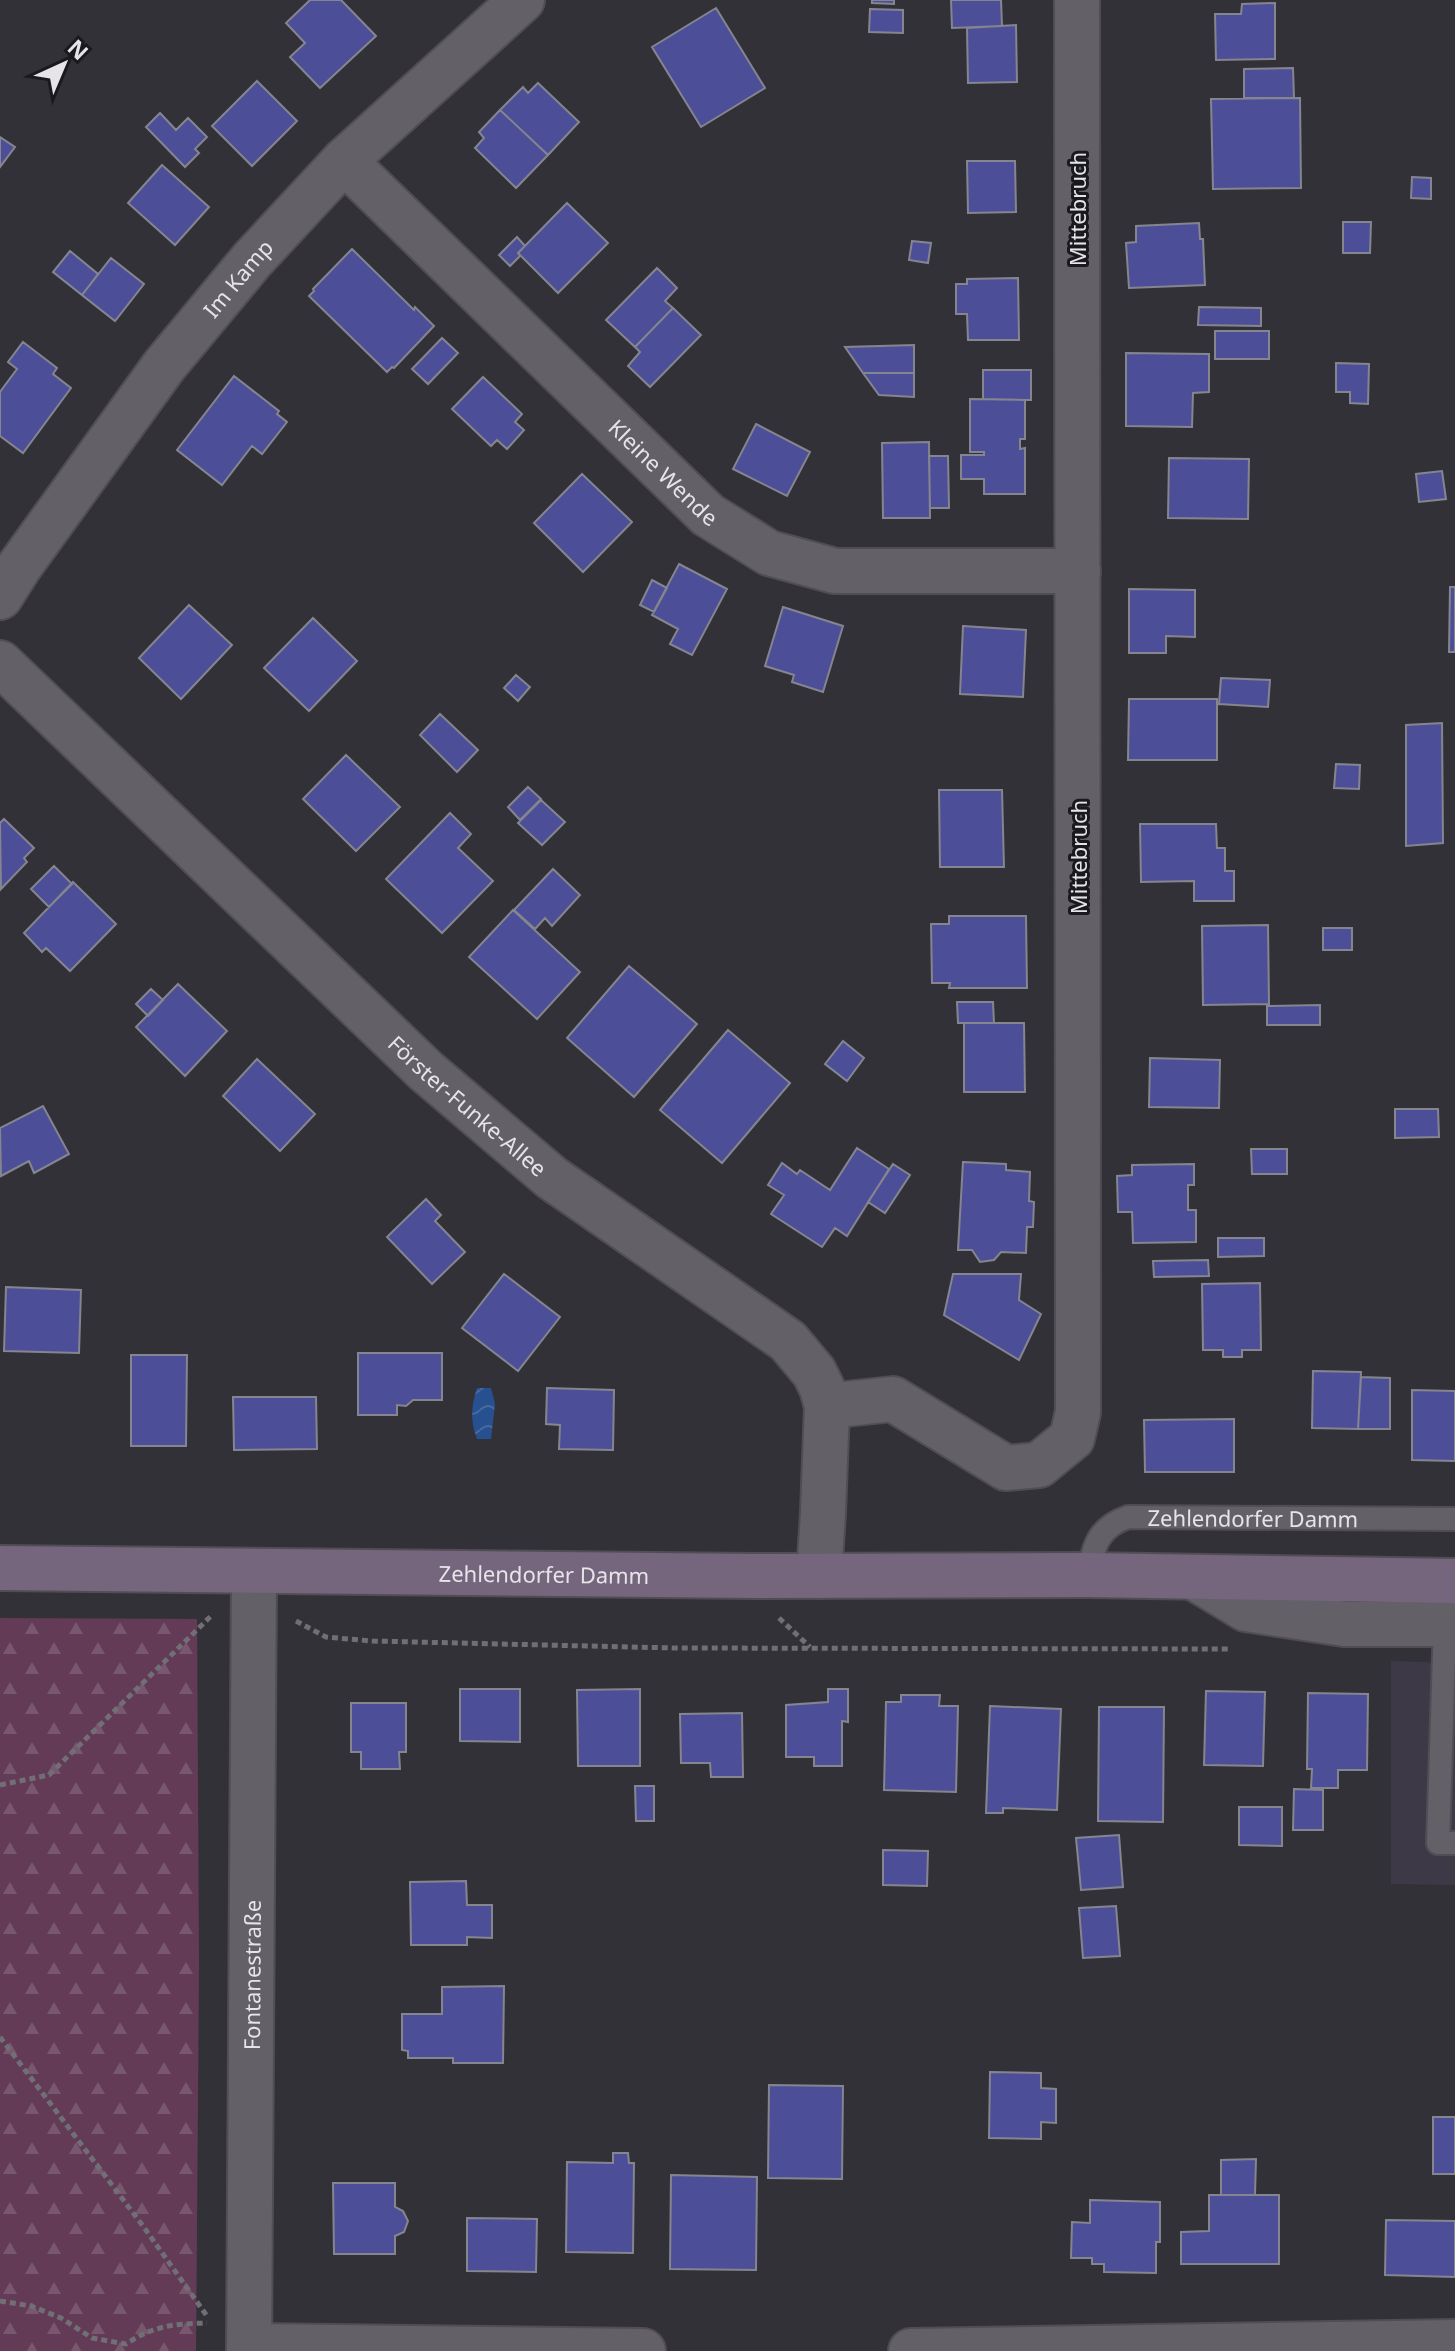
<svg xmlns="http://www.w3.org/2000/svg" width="1455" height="2351" font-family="'Noto Sans',sans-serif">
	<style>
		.built { fill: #3d3946 }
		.forest { fill: url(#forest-firs) }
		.water { fill: url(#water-waves) }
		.building { fill: #4c4f98; stroke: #84858e; stroke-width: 2 }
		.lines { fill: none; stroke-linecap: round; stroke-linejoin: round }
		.service-casing { stroke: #504e54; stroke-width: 26 }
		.minor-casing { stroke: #504e54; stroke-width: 48 }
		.tertiary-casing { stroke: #504e54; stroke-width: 48 }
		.secondary-casing { stroke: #504e54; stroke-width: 48 }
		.path { stroke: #716f76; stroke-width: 5; stroke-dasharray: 6 4; stroke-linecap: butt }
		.service { stroke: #636068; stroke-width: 22 }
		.minor { stroke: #636068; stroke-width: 44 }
		.tertiary { stroke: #636068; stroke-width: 44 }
		.secondary { stroke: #75657d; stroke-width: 44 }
		.labels { text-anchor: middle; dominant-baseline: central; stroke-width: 6; stroke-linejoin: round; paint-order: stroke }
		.street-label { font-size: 22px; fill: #e6e4e9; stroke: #1a191d }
	</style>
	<defs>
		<pattern id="forest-firs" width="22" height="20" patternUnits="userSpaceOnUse" patternTransform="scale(2)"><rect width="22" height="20" fill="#633b57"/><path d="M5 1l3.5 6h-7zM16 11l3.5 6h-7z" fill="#79576f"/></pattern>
		<pattern id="water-waves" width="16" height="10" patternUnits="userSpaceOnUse" patternTransform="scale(2)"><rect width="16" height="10" fill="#275091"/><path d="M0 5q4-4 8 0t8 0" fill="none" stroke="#4669a0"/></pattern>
	</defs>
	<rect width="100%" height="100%" fill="#333138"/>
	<!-- built -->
	<path class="built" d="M1391,1661L1455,1663V1885L1391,1884Z"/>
	<!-- forest -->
	<path class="forest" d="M0,1618L197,1619L199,1964L196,2351H0Z"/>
	<!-- water -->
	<path class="water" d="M477,1388H491L495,1404L491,1439H477C470,1420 471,1407 477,1388Z"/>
	<!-- building -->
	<path class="building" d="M310,0H341L376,36L320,88L290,57L305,43L286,23Z
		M872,0H894V4L872,3Z
		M951,0H1001L1002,26L952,28Z
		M1275,3V59L1216,60L1215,14H1241L1242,4Z
		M716,8L765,88L701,127L652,47Z
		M870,9L903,10V33L869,32Z
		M1016,25L1017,82L968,83L967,28Z
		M1293,68L1294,98H1244V69Z
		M257,81L297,121L252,166L212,126Z
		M538,83L579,122L548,155L500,110L523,87L528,93Z
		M1300,98L1301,188L1213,189L1211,99Z
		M500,110L548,155L516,188L475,148L484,138L479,132Z
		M160,113L176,130L188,118L207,137L195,149L199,153L185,167L146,127Z
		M0,137L15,147L0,167Z
		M967,161H1015L1016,212L968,213Z
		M162,165L209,207L175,245L128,203Z
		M1412,177L1431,178V199L1411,198Z
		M567,203L608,243L558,293L518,253Z
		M1343,222H1371L1370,253H1343Z
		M1199,223L1200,239H1203L1205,285L1129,288L1126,243L1136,242V226Z
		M517,237L525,246L518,253L520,256L510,266L499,255Z
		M912,241L931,243L928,263L909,260Z
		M352,249L414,310L415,307L434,326L394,368L392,367L387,372L309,296L314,291L313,289Z
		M70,251L98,274L82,295L53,272Z
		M111,258L144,284L115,321L82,295Z
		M657,268L677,288L665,301L673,308L635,347L606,320Z
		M1018,278L1019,340H968L967,314H956V284H967V279Z
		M1199,307L1261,308V326L1198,325Z
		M673,308L701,335L650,387L628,366L640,352L635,347Z
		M1215,331H1269V359H1215Z
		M442,338L458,353L428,384L412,369Z
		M23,342L57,368L53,374L71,388L23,453L0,436V392L17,369L8,362Z
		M914,345V373H863L845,347Z
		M1126,353L1209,354V392L1193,393L1192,427L1126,426Z
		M1336,363L1369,364L1368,404L1350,403V392H1336Z
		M983,370H1031V400L983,399Z
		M863,373H914V397L879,395Z
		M234,376L279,411L277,414L287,422L262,454L252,446L222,485L177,450Z
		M483,377L522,414L515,422L524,430L507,449L497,440L491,446L452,409Z
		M970,399L1025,400V439H1020V449L1025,448V494H984V479H961V455H984V452H970Z
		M756,424L810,452L787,496L733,469Z
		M929,442L930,518H883L882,443Z
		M929,456H948L949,508H930Z
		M1169,458L1249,459L1248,519L1168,518Z
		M1442,471L1446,499L1419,502L1416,474Z
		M582,474L632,522L583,572L534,523Z
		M679,564L727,589L692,655L670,644L678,629L652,615Z
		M652,580L667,588L654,612L640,605Z
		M1450,587H1455V652H1449Z
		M1129,589L1195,590V637L1166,636V653H1129Z
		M189,605L232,645L181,699L139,658Z
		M783,607L843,626L823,692L792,682L794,675L765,666Z
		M313,618L357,661L309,711L264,668Z
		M963,626L1026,630L1023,697L960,694Z
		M516,675L530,687L518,701L504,688Z
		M1221,678L1270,680L1268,707L1219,704Z
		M1129,699H1217V760H1128Z
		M440,714L478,750L457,772L420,735Z
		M1442,723L1443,843L1406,846V725Z
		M346,755L400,807L356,851L303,799Z
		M1336,764L1360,765L1359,789L1334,788Z
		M528,787L541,799L520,820L508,807Z
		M939,790H1002L1004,867H940Z
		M541,800L565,822L542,845L518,823Z
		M450,813L471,834L458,848L493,881L442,933L386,879Z
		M4,819L34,848L24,858L27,862L1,889L0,823Z
		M1140,824H1216L1217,848H1225V871H1234V901H1194V881L1141,882Z
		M54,866L72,884L49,907L31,889Z
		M553,869L580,895L552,926L545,918L535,929L514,910Z
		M73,882L116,924L70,971L46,948L42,952L24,933Z
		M513,910L580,972L537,1019L469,957Z
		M949,916H1026L1027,988H949L950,983H932L931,924H949Z
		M1268,925L1269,1004L1203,1005L1202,926Z
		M1323,928H1352V950H1323Z
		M629,966L697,1024L634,1097L567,1038Z
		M178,984L227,1031L185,1076L136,1027Z
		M151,989L163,1000L148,1016L136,1004Z
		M957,1002H993L994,1023H958Z
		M1320,1005V1025H1267V1006Z
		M964,1023H1024L1025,1092H964Z
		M728,1030L790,1083L722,1163L660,1110Z
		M843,1041L864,1058L847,1081L825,1064Z
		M1150,1058L1220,1060L1219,1108L1149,1107Z
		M257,1059L315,1114L280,1151L223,1096Z
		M43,1106L69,1154L34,1173L29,1161L1,1176L0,1128Z
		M1395,1109H1438L1439,1137L1395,1138Z
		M857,1148L889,1169L847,1236L835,1228L822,1247L771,1214L784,1195L768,1185L782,1163L797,1174L800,1170L830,1190Z
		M1251,1149H1287V1174H1252Z
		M963,1162L1006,1164V1170L1030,1172L1029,1201L1034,1202L1033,1227H1027L1026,1253L1001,1252L994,1260L980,1262L972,1250H958Z
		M893,1164L910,1175L885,1213L868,1202Z
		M1194,1164V1185H1188V1210H1196V1242L1133,1243L1132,1212H1118L1117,1176L1132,1175V1165Z
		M426,1199L441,1215L435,1221L465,1252L432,1284L387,1237Z
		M1218,1238H1264V1256L1218,1257Z
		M1208,1260L1209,1276L1154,1277L1153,1261Z
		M504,1274L560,1317L518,1371L462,1328Z
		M953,1274H1021L1019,1300L1041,1314L1019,1360L944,1315Z
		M1260,1283L1261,1350H1242V1357H1223V1350H1203L1202,1284Z
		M6,1287L81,1290L79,1353L4,1351Z
		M358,1353H442V1400H413L406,1406L397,1405V1415H358Z
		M131,1355H187L186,1446H131Z
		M1313,1371L1361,1372L1358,1429L1312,1428Z
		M1361,1377L1390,1378V1429H1358Z
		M547,1388L614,1390L613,1450L559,1449L560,1425L546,1424Z
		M1412,1390L1455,1391V1461L1412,1460Z
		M233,1397H316L317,1449L234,1450Z
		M1234,1419V1472H1145L1144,1420Z
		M460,1689H520V1742L460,1741Z
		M640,1689V1766H578L577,1690Z
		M828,1689H848V1722L842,1721V1766H814V1757H786V1705L828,1702Z
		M1206,1691L1265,1692L1263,1766L1204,1765Z
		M1308,1693L1368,1694L1367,1770H1338V1788H1311L1312,1769H1307Z
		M901,1695H940L939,1706H958L956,1792L884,1790L886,1702H901Z
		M351,1703H406V1752H399L400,1769H361V1752H351Z
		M990,1706L1061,1709L1057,1810L1003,1808V1813H986Z
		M1099,1707H1164L1163,1822L1098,1821Z
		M742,1713L743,1777H711L710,1763H681L680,1714Z
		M635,1786H654V1821H636Z
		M1294,1789L1323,1790V1830H1293Z
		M1239,1807H1282V1846L1239,1845Z
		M1119,1835L1123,1887L1081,1890L1076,1838Z
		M883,1850L928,1851L927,1886L883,1885Z
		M466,1881L467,1905H492V1938L467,1937V1945H411L410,1882Z
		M1116,1906L1120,1956L1083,1958L1079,1908Z
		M504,1986L503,2063H453V2058H408V2051L402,2050V2014H442V1987Z
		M990,2072L1041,2073V2088L1056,2089V2123L1041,2122V2139L989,2138Z
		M769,2085L843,2086L842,2179L768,2178Z
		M1433,2117H1455V2174H1433Z
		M613,2153H628L629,2163H634L633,2253L566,2252L567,2162L613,2163Z
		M1256,2159L1255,2195H1221V2160Z
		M671,2175L757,2177L756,2270L670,2269Z
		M333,2183H395V2207L403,2211L408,2221L404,2232L395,2236V2254H334Z
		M1209,2195H1279V2264H1181V2232L1209,2231Z
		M1090,2200L1160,2202V2242H1156V2273L1104,2272V2264H1092V2258H1071L1072,2222L1090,2223Z
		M467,2218L537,2219L536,2272L467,2271Z
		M1386,2220L1455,2221V2277L1385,2275Z"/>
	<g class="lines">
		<defs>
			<g id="service">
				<path id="s1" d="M1088,1575C1094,1546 1097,1528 1128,1517L1455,1519"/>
				<path d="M1445,1624L1438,1843H1455"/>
			</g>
			<g id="minor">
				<path id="s2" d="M344,161L708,515L769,553L835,571H1078"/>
				<path id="s3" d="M0,597L19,567L164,366L252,260L344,161L522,0"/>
				<path d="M827,1406L893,1399L1006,1468L1039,1465L1072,1438L1078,1412L1077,0"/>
				<path d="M249,2346L643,2351"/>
				<path id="s4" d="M249,2351L254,1572"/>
				<path d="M911,2351L1455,2342"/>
			</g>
			<g id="tertiary">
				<path id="s5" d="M0,663L426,1071L552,1178L788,1341L814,1372L822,1388L827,1406L823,1513L819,1576"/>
				<path d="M1195,1578L1246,1609L1345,1624H1455"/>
			</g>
			<g id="secondary">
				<path id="s6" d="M0,1568L755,1576L1088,1575L1455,1581"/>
			</g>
		</defs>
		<!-- service casing -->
		<use href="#service" class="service-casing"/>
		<!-- minor casing -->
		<use href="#minor" class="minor-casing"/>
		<!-- tertiary casing -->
		<use href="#tertiary" class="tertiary-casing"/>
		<!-- secondary casing -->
		<use href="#secondary" class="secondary-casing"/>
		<!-- path -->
		<path class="path" d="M779,1618L810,1647
			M296,1621L326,1637L372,1641L674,1648L1230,1649
			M0,1785L49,1775L211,1616
			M0,2037L143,2226L207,2316
			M0,2301L31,2306L61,2318L92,2338L126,2344C155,2325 174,2324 207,2323"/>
		<!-- service -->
		<use href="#service" class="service"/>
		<!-- minor -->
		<use href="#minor" class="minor"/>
		<!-- tertiary -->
		<use href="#tertiary" class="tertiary"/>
		<!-- secondary -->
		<use href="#secondary" class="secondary"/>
	</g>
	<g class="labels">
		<!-- street labels -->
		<g class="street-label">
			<text transform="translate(1077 209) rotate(-90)">Mittebruch</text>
			<text stroke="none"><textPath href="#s3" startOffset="398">Im Kamp</textPath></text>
			<text stroke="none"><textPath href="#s2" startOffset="446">Kleine Wende</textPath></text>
			<text transform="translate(1078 857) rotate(-90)">Mittebruch</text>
			<text stroke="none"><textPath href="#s5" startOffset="644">Förster-Funke-Allee</textPath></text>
			<text stroke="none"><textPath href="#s1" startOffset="200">Zehlendorfer Damm</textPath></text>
			<text stroke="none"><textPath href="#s6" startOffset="544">Zehlendorfer Damm</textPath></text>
			<text stroke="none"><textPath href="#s4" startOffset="376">Fontanestraße</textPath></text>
		</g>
	</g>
	<!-- north arrow -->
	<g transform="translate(64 64) rotate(44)" stroke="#1a191d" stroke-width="6" paint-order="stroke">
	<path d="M0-6L14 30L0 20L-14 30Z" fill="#e6e4e9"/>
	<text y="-12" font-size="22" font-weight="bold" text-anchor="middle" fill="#e6e4e9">N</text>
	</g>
</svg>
